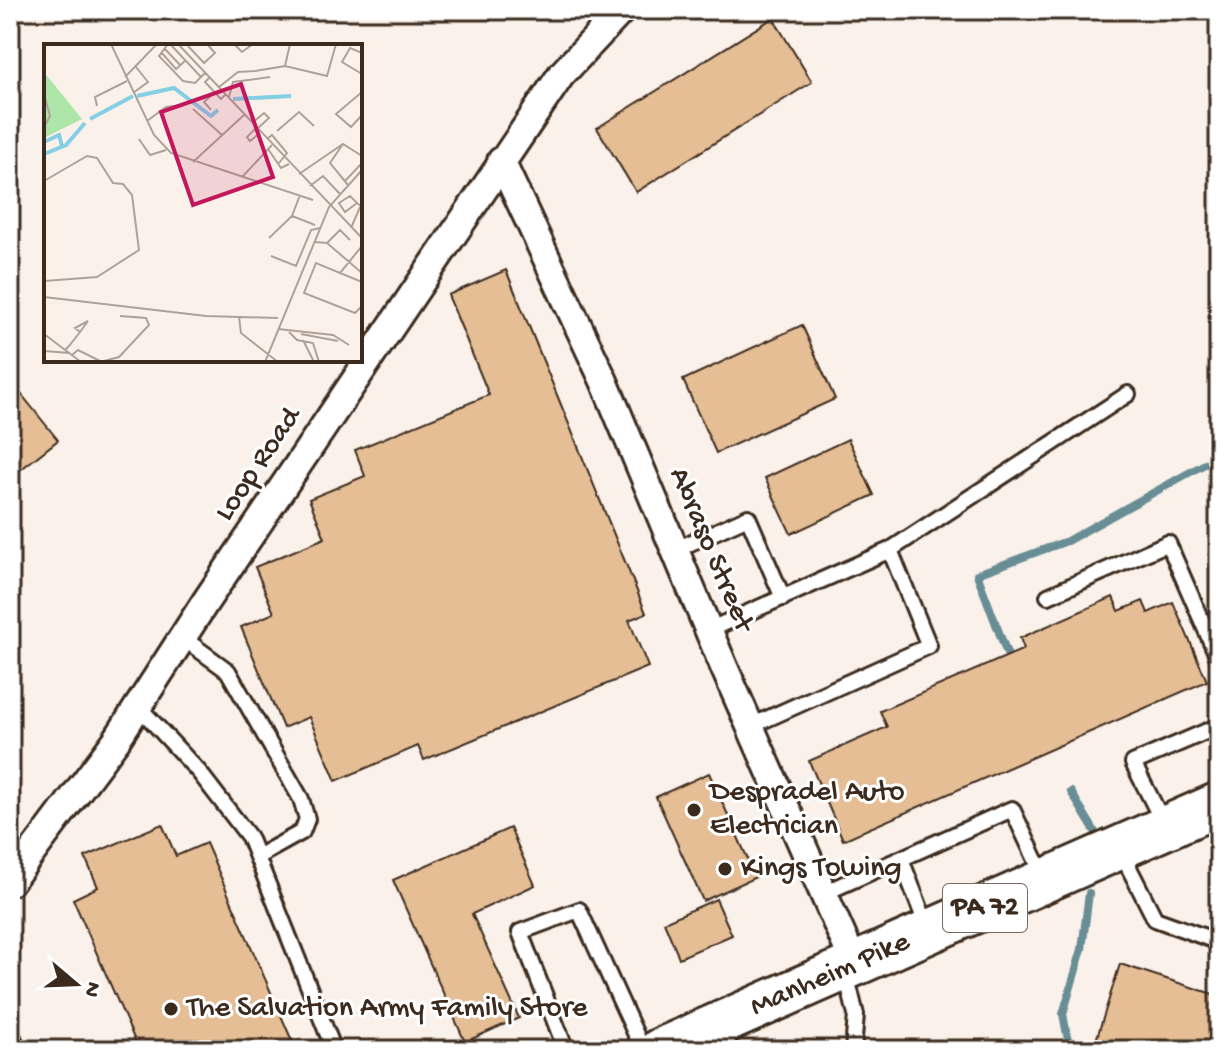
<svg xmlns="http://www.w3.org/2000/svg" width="1229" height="1060" font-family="'Gochi Hand',sans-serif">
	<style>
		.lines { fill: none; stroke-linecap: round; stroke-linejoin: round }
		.stream { stroke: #678d95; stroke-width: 8 }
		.building { fill: #e6be96; stroke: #3b2a1e; stroke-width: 2 }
		.lane-casing { stroke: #3b2a1e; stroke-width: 20 }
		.street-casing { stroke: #3b2a1e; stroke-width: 32 }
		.primary-casing { stroke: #3b2a1e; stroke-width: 48 }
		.lane { stroke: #fff; stroke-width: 14 }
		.street { stroke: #fff; stroke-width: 26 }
		.primary { stroke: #fff; stroke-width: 42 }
		.poi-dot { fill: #3b2a1e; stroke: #fff; stroke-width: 3 }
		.labels { text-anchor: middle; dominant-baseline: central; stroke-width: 6; stroke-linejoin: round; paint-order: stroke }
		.shield { fill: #fff; stroke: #766a62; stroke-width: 2 }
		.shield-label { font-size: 28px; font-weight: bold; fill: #3b2a1e }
		.street-label { font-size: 30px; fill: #3b2a1e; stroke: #fff }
		.poi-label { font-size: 30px; fill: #3b2a1e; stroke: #fff; text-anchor: start }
		.inset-river { fill: none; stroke: #85cfe5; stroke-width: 4 }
		.inset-road { fill: none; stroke: #aea298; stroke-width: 2 }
		.view { fill: #c2185b; fill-opacity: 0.15; stroke: #c2185b; stroke-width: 4 }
		.inset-edge { fill: none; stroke: #3b2a1e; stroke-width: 4 }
	</style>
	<rect width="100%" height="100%" fill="#faf2ea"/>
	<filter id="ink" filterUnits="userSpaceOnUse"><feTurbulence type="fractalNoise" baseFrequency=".0125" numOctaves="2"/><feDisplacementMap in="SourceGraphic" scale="16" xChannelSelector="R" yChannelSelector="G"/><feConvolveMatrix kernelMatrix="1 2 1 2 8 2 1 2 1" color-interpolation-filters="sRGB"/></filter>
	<g filter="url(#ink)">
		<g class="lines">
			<!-- stream -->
			<path class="stream" d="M1011,664L977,574L1067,541L1219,456
				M1071,792L1094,830
				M1065,1050L1068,1040L1063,1014L1082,949L1089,893"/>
		</g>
		<!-- building -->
		<path class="building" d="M773,18L812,82L636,192L597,128Z
			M506,270L646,613L629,620L648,667L424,760L418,746L336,781L309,717L283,728L241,627L274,613L255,567L325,538L309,499L365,476L355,450L489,395L448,295Z
			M802,325L835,399L716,453L683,380Z
			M10,380L58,440L10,478Z
			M848,439L874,495L791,534L765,478Z
			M1113,597L1119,611L1143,601L1148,613L1173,602L1207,681L843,840L809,761L887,727L880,711L1024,649L1020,638Z
			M709,773L756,877L703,901L656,797Z
			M162,824L176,856L206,843L296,1050H139L73,899L98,887L85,857Z
			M510,828L535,885L472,914L519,1018L465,1042L393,880Z
			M716,899L732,935L679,958L664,922Z
			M1120,964L1219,996V1050H1093Z"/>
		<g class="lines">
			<defs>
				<path id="lane" d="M677,549L748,517L783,598
					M1048,596L1168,543L1219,660
					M709,630L890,550L1128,394
					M183,638L228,671L301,799L307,819L302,832L257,857
					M138,706L199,772L249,837L334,1050
					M751,726L929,646L890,550
					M1164,824L1133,763L1219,726
					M1121,852L1155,919L1219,942
					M901,859L928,929
					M824,893L1012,809L1044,877
					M846,974L856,1015L853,1050
					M721,1028L731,1050
					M10,1031L18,1050
					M566,1050L520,932L579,910L643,1050"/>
				<path id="street" d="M501,161L604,381L724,667L855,965
					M10,882L117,739L206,601L561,75L622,10"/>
				<g id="primary">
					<path id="s1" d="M660,1050L1219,804"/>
				</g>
			</defs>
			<!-- lane casing -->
			<use href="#lane" class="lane-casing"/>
			<!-- street casing -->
			<use href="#street" class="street-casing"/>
			<!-- primary casing -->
			<use href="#primary" class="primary-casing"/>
			<!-- lane -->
			<use href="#lane" class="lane"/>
			<!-- street -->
			<use href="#street" class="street"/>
			<!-- primary -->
			<use href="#primary" class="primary"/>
		</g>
	</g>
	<!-- markers -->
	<g class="poi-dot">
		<circle cx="694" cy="810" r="8"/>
		<circle cx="725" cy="869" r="8"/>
		<circle cx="171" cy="1009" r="8"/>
	</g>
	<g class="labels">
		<!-- shield labels -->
		<rect class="shield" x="943" y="884" width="84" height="48" rx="6"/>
		<g class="shield-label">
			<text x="985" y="908">PA 72</text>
		</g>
		<!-- street labels -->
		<g class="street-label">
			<text transform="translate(259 465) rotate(-56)">Loop Road</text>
			<text transform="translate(710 550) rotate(67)">Abraso Street</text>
			<text stroke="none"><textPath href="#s1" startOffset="186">Manheim Pike</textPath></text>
		</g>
		<!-- poi labels -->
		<g class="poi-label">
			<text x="710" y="793">Despradel Auto<tspan x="710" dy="34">Electrician</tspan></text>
			<text x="741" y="869">Kings Towing</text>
			<text x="187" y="1009">The Salvation Army Family Store</text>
		</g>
	</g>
	<!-- overview -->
	<g transform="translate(44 44)">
		<rect width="318" height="318" fill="#faf2ea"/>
		<path d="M0,28L38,75L0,94Z" fill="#aee5a9"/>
		<path class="inset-river" d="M93,52L130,44L167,72L174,66M189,55L247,52M46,75L89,52M0,98L15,91L18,102M0,110L22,101L41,79"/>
		<path class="inset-road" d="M67,0L110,91L127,109L269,156M124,0L115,12L139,37L151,39L161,29M126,0L157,33M134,0L318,194M190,0L198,8L209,0M144,2L160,19L171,9L163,0M120,4L137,22M117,8L132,25L142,16M318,9L306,4L298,18L318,30M241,22L283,32L292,0M211,27L241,22L246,0M81,33L113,0M165,34L161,38L177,55L181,51M175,43L194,28L211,27M318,48L292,70L307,83L318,71M89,49L104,38L92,23M0,50L6,72L0,83M185,53L189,38L226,33M53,62L51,53L83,37M149,65L178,91M167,66L160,58L171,48M103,77L122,63L138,61M208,79L220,69L225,74L214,84M212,84L203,93L206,97L216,89M233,87L255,68L270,82M95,95L106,111L122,106M223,95L228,91L243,109L235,119M299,100L286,119L304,141M224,105L237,124L245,120M149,118L200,71M255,130L299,100L318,112M199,132L228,101M0,137L43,112L53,114L69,139L79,140L88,151L95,206L53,233L0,237M301,137L318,119M266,142L279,132L296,150M256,151L248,172L271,181M313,159L301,168L295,159L306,152L313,159L317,162M307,184L317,161M225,194L248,172M271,198L283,199L318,229M283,199L296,186L306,196M227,212L252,222L267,186L276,184M296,229L318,202M318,238L272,219L260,249L311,269L318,262M0,253L162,272L234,274M195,273L197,289L234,318M234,285L289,291L305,301M245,288L253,296L269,299L275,318M0,290L37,318M257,290L294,297M259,296L270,318M21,306L25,302L36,288L44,277L31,284L36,288M0,307L26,309M28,311L34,306L56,317M56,318L75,313L105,281L102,274L76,272M221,318L285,163L318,126"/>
		<path class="view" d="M197,40L229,133L149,161L117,68Z"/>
		<rect width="318" height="318" class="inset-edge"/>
	</g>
	<!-- margin -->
	<rect width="1229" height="1060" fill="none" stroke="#fff" stroke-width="40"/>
	<rect x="20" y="20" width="1189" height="1020" fill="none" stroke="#3b2a1e" stroke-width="3" filter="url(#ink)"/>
	<!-- north arrow -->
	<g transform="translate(76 984) rotate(109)" stroke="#ffffff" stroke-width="6" paint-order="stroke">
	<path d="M0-6L14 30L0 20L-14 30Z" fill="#3b2a1e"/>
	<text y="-12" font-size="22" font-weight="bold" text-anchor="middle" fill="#3b2a1e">N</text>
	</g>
</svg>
